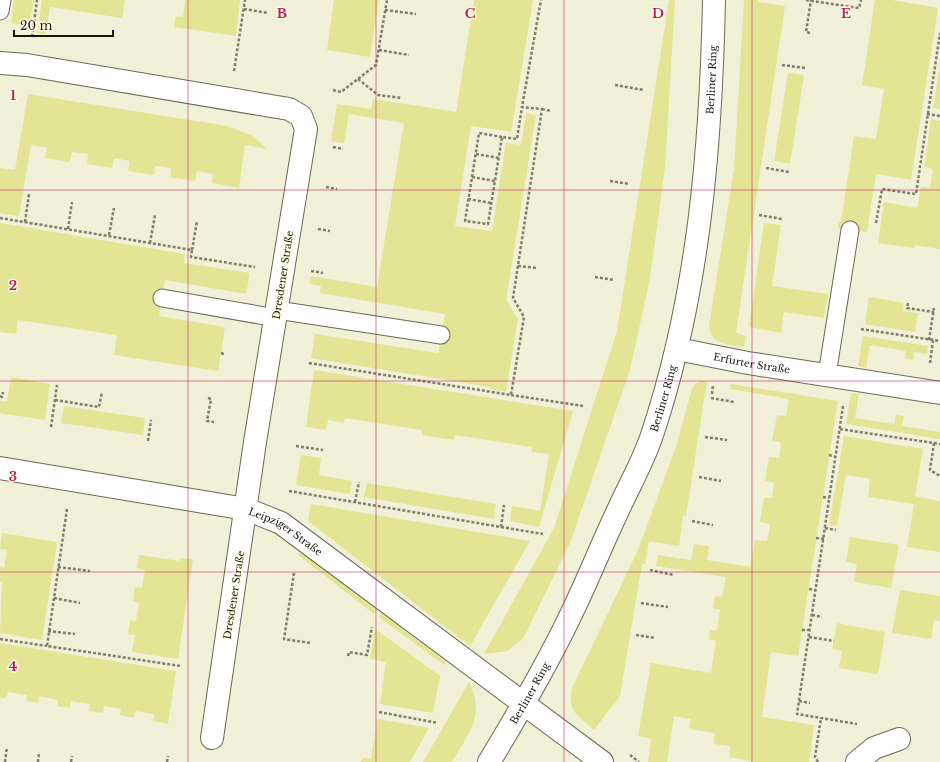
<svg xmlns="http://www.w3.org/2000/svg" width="940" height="762" font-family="'Libre Baskerville',serif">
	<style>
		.green { fill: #e4e495 }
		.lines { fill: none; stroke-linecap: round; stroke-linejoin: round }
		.service-casing { stroke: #6b6b54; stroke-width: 19 }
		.minor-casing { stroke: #6b6b54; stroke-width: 24 }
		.tertiary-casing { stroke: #6b6b54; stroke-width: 24 }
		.path { stroke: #7d7e6c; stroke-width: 2.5; stroke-dasharray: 3 2; stroke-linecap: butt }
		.service { stroke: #fff; stroke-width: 17 }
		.minor { stroke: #fff; stroke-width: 22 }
		.tertiary { stroke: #fff; stroke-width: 22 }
		.grid { fill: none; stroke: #c2185b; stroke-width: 1; stroke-opacity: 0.55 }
		.labels { text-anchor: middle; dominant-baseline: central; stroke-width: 3; stroke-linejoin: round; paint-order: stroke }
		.street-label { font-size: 10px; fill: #18180f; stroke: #fefee3 }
		.grid-label { font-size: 13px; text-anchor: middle; font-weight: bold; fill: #c2185b; stroke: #fefee3; stroke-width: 3; stroke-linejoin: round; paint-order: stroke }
	</style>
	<rect width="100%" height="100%" fill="#f0f1d6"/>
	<!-- green -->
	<path class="green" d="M14,0H34L29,26L11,23Z
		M42,0H125L122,18L50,7L46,34L37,33Z
		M185,0H240L236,36L174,27L176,16L183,17Z
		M334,0H379L370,57L327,50Z
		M474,0H533L511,132L471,126L455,226L492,231L506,143L521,145L526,113L536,115L506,300L518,319L506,392L490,389V387L311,358L315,334L438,353L445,314L320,293L321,286L309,284L311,276L377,287L404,123L349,114L344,143L331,141L337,104L371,109L373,99L456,112Z
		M669,0H675L665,168L650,278L630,370L570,543L523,639L507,651L484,654L554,528L617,331Z
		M744,0H758V2L785,6L736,333L746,336L744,347C729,345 710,345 709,326L734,169Z
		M875,0H892L938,8L911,180L876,174L867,232L838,228L839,222H841L854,136L876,139L884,89L862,85Z
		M940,64V109L933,108Z
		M788,73L804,75L790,164L774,161Z
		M28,94L227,126L253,136L267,149L245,145L239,188L212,183L213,174L197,171L195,181L170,177L171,168L155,166L154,175L128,171L130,161L114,158L112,168L87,164L88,154L72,152L70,162L45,158L47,148L31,145L19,216L0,213V168L15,170Z
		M931,119L940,121V249L915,245L914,248L878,243L884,202L917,208L921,187L930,188L933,169L924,167Z
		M0,223L185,254L184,263L250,273L246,294L165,280L159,316L225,327L218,371L114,355L117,335L18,320L16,334L0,332Z
		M764,223L781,225L772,286L828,294L824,318L784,312L781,333L749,327Z
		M869,297L904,303L903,311L918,313L915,332L865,324Z
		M863,336L928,346L927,354L914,352L913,360L905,359L906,351L870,345L866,368L858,366Z
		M314,370L573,411L539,527L510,521L512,506L540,511L549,454L531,452L532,447L455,435L454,440L422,435V430L345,418L344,423L328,420L326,430L306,427Z
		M11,377L50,384L45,420L0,413V401L7,402Z
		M701,381H707L686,516L683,515L679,546L649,541L645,564H642L620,696L594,730C578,715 565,711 573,686L638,550L676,447L692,389L695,384Z
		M731,384L838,401L798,656L771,652L762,717L814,725L809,762H755L729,757L730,746L714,744L715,733L689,729L691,719L674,716L667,762H648L651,739L638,736L651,663L711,673L716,641L709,639L710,630L717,631L720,609L713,608L715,596L722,597L726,577L656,566L658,555L691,560L694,544L709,546L707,560L750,567L755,540L767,541L770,524L760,522L764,498H772L774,482L765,481L769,457L779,458L781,443L772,440L777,415L786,416L789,399L730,389Z
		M851,393L859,394L855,418L894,424L896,415L904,416L902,426L940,432V439L846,424Z
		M64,406L145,418L143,435L61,423Z
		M844,436L923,449L915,496L940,501V552L907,547L914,504L868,497L870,479L846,475L837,526L829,525Z
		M301,455L321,458L319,475L352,481L350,494L296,485Z
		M367,483L496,504L494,519L364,497Z
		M311,504L530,541L470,646L308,521Z
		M2,533L57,542L42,640L0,633L2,582L0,581V567L4,568L7,550L0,549Z
		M850,537L899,545L891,588L854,582L857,564L846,562Z
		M301,552L377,610L374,614L298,555Z
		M139,555L180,561L181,558L193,559L178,659L132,652L135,635L128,634L130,620L136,621L139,603L133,601L135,587L142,588L145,570L137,568Z
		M900,590L940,596V621L934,620L931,639L892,633Z
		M382,613L446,662L444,665L379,617Z
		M837,623L885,632L878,674L839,668L842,651L832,649Z
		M375,629L440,676L433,713L380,704L386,662L370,659Z
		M0,643L176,671L168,724L153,721L154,714L135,711L134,718L120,715L121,709L104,706L103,713L89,711L90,704L71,701L70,708L57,706L58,700L39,696L38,703L26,701L27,695L8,692L6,698H0Z
		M469,682C486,714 468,735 452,762H423Z
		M377,719L429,728L410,762H361L362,758L371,759Z"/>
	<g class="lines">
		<defs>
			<path id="service" d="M0,11L2,0
				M162,298L276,318
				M277,310L441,335
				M827,375L850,230"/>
			<g id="minor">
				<path d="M0,63L27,65L289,109L301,116L306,129L255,442L212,738"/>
				<path id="s1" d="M677,349L748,363L940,393"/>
				<path id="s2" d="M0,468L246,509L281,523L602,762"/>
				<path d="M857,762L874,748L899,739"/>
			</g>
			<g id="tertiary">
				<path id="s3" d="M489,762C520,711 550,660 575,606C589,577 601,546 615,517C627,489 644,461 653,432C699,293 711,146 714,0"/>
			</g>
		</defs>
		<!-- service casing -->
		<use href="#service" class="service-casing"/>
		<!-- minor casing -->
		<use href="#minor" class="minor-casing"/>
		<!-- tertiary casing -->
		<use href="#tertiary" class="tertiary-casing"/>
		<!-- path -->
		<path class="path" d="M806,0L859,8L861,0
			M244,9L268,13
			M385,10L416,14
			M810,33L806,32L811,0
			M32,37L37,0
			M379,50L409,55
			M782,65L805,68
			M234,71L245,0
			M358,79L378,95L402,98
			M615,85L644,90
			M333,90L341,92L376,65L387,0
			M542,109L551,111
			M927,114L940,116
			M502,137L479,133L465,221L488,224L502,137L517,139L522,107
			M333,147L343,149
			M476,154L499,158
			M766,168L789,172
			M472,177L495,181
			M610,181L629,184
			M326,187L337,189
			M468,199L491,203
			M759,215L782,219
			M0,218L192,250L191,257L255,267
			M25,222L29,194
			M876,223L882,189L916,194L940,33
			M68,229L72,202
			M318,229L330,231
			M109,235L114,208
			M150,243L155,215
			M192,250L197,221
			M518,266L537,268
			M311,271L323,273
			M595,277L614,280
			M908,303L907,308L934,312
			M861,329L940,341
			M929,340L934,308
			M221,353L224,354
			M309,363L511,395L524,317L513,298L542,109L522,107L541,0
			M930,363L933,340
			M712,394L713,385
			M511,395L583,406
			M0,396L2,397L3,392
			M208,398L211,399L207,421L214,422
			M711,398L734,402
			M55,400L99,407L102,392
			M843,406L797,714L857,724
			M51,427L57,385
			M840,429L940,444
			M705,437L727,440
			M148,441L151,420
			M934,443L930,470L940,476
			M296,446L323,450
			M829,455L836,457
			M699,477L721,481
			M289,491L501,527L504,505
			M823,497L829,498
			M355,502L359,482
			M67,509L47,646L181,666
			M692,521L713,525
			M501,527L543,534
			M825,528L836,530
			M816,538L824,539
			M58,567L90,571
			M650,570L674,575
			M294,573L284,639L311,643
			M809,589L816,590
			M54,598L80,603
			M641,603L668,607
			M812,615L822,617
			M802,630H810
			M48,631L75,634
			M636,635L655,638
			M809,637L834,641
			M0,639L47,646
			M348,656L349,652L367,655L372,627
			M799,701L810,703
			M379,712L438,723
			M630,755L639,762
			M5,762L7,747
			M38,762L39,752
			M71,762L72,756
			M167,762L168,756
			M818,762L815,757L821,718"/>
		<!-- service -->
		<use href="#service" class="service"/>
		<!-- minor -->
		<use href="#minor" class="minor"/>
		<!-- tertiary -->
		<use href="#tertiary" class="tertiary"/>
	</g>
	<!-- grid -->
	<path class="grid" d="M188,0V762M376,0V762M564,0V762M752,0V762M0,190H940M0,381H940M0,572H940"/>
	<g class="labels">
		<!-- street labels -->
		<g class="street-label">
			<text stroke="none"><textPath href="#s3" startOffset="727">Berliner Ring</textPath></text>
			<text transform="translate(283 275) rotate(-81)">Dresdener Straße</text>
			<text stroke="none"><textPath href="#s1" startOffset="76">Erfurter Straße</textPath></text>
			<text stroke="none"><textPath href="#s3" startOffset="404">Berliner Ring</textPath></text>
			<text stroke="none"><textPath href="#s2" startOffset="295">Leipziger Straße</textPath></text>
			<text transform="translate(234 595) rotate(-81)">Dresdener Straße</text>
			<text stroke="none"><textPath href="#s3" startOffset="80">Berliner Ring</textPath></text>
		</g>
	</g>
	<g class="grid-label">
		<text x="282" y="18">B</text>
		<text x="470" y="18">C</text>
		<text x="658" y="18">D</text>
		<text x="846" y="18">E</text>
		<text x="13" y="100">1</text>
		<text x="13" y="290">2</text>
		<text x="13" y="481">3</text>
		<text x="13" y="671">4</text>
	</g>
	<!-- scale -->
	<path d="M14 30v6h99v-6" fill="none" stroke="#18180f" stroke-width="2"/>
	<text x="20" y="30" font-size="12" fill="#18180f" stroke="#fefee3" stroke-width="3" paint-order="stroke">20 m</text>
</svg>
